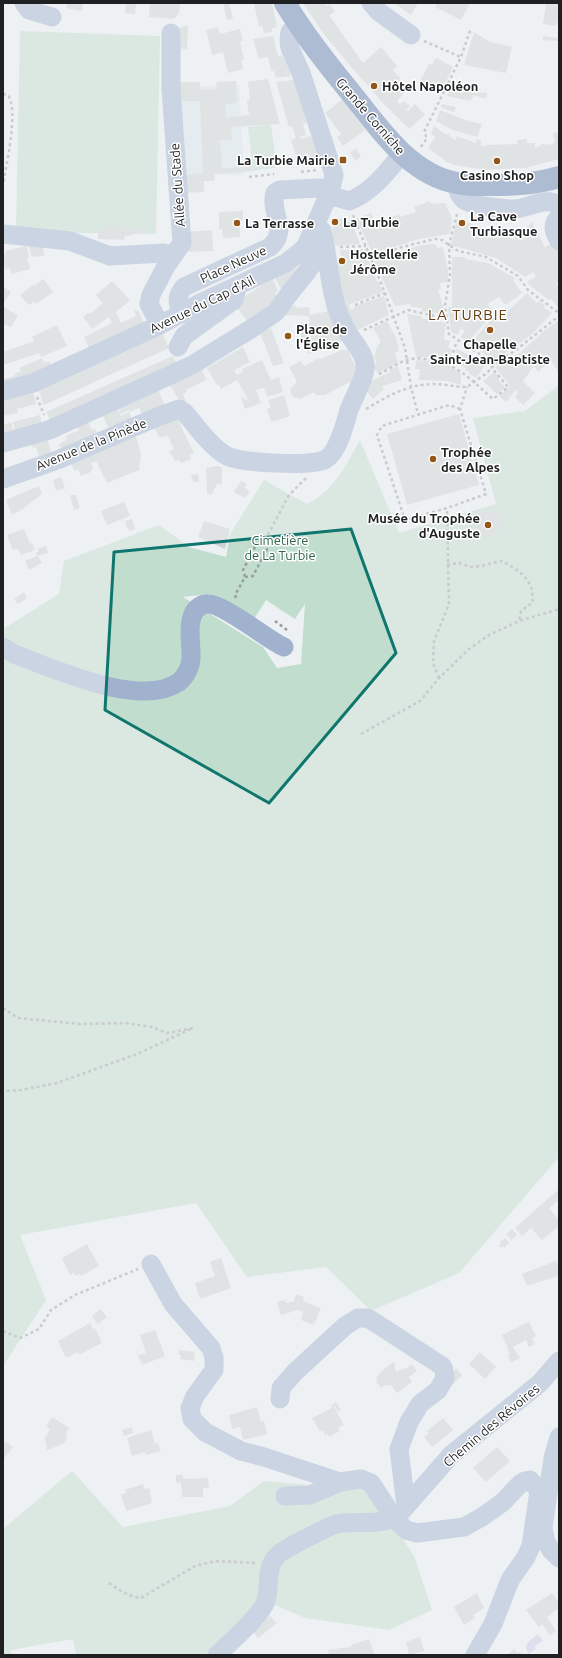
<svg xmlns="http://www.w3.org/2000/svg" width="562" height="1658" font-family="Ubuntu,sans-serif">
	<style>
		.built { fill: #dae6ec }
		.green { fill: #c0ddcd; fill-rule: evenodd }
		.water { fill: #cecae7 }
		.building { fill: #ced2d2 }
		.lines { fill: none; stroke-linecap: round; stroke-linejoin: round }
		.path { stroke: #9b9d9f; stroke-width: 2.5; stroke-dasharray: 3 3; stroke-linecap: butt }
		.minor { stroke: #a0b2ce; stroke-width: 19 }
		.major { stroke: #5d7cae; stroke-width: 22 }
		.marked { fill: none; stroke: #0f766e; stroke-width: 3; stroke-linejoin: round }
		.poi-dot { fill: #925716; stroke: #fff; stroke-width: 1.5 }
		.labels { text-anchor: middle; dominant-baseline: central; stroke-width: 3; stroke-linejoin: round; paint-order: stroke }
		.poi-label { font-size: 13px; font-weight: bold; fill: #1f2021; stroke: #fff; text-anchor: start }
		.street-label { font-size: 13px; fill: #1f2021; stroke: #fff }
		.park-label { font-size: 13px; fill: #2f644b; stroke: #fff }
		.quarter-label { font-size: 15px; letter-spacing: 1px; fill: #653c11; stroke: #fff }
	</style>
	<rect width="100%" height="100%" fill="#eef1f3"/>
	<!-- built -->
	<path class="built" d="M239,85L244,175L181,174L173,87Z"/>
	<!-- green -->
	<path class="green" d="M20,31L160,36L156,234L16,232Z
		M271,125L277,167L253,171L248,127Z
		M559,385V1157L459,1273L371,1311L326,1267L247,1277L196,1203L20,1235L46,1300L3,1366V629L59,594L64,561L159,525L189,547L226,557L230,534L264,480L307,504C334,491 346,465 360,440L399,533L496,504L473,418L525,411ZM209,594L254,619L266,600L295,619L305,604L301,664L277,668L263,647L183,597Z
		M72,1471L123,1527L230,1506L264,1481L371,1490L414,1556L432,1610L389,1630L305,1618L261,1599L205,1655H76L73,1639L11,1650V1655H3V1529Z"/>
	<!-- water -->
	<path class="water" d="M538,1634L543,1641L535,1646L536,1649L528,1654L526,1648L527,1643Z"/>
	<!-- building -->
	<path class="building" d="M67,3H83L82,11L66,8Z
		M126,3H136L135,14L125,13Z
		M150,3H180L179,13L175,18L171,19L149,17Z
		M223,3H229L233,19L227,20Z
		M254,3H272L277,27L272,28V32L264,33L262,26L259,27Z
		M303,3H325L326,6L330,4L335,12L329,15L363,63L381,47L397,66L393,70L400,78L398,84L406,91L397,101L400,104L404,101L410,106L406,110L408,111L415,104L425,115L409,129L384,104L353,69L323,33Z
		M394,3H418L411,15Z
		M437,3H470L461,20L435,7Z
		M546,3L559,4V23H556V26L543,24Z
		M188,25L187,49L176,48L177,29Z
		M218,27L220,34L240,29L243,41L240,42L244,60H241L243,69L228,73L223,52L212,55L206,30Z
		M474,32L490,42L512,47L506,73L464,65Z
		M273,36L278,56L282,55L289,69L291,76L276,78L274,71H271L268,57L259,59L253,39Z
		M543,36L559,38V41L543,40Z
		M436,58L453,67L441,92L420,81L429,64L432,65Z
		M268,79L280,124L231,127L232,140H220L222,169L252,166L253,171L215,174L214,181H204V192L184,193V175L203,173V170L200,101H181L180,82H200V90L217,89L216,82L236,81L237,103L225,104L226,118L249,115L247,100L250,99L248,82Z
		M294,80L307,123L303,124L306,135L300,137V139L311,136L324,155L298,162L291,140L296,138L292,126L289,127L276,82Z
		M453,83L463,86V88L475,92L487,93L486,99L473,95L471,101L447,96Z
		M344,98L354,111L352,113L365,130L343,146L337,137L341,134L325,113Z
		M442,104L456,107L454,112L441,108Z
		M440,110L468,121L482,124L477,137L453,130L436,121Z
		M434,126L447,135L448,133L450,134L449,136L455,140L457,136L476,143L477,139L482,141L480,145L485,147V145L518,144L517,140L527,139V143H535V148L541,146V144H545V145L555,143L553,133L559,132V159L525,168L485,170L454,165L447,162L428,148L435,137L431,134Z
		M356,148L361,156L356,161L350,153Z
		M430,201L431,204L445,203L452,218L450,234L419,239L373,254L356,219L371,213L375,224L399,214L400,217L416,212L414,207Z
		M243,211V220L239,221L240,237L223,238L222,229H219V212Z
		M345,218L346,222H352L360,244L333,246L332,220Z
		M457,219L514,239L532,222L545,247L555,242L559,249V281L556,283L558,286H559V309L551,299L549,300L530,286L527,281L536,277L533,272L525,277L496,258L451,245Z
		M99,226L145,228V233H133V235L125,236L124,240L98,239Z
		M212,230L213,251L187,252L186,232Z
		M431,244H436L437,248L443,247L448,270V282L440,283L441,289H438L445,314L422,311V308L411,307L410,304L395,306L374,261L418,246Z
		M43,245L44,256L32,257L29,246Z
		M27,246L29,257L27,258L30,269L11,274L10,268L5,269L3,255L6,254L5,251Z
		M364,249L377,282L378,281L383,292L348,305L352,310L356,306L384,296L389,315L353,332L342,308L346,306L345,302L342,303L340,297L343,296L335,262H342L340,250Z
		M452,257H465V259L488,263L515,278L513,280L522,293L507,304H504L499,297L487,304L496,314L506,307L508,311L527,293L537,303L539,301L545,306L544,308L552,313L531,335L500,357L497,360L488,356L470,344L490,321L488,319L468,342L460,337L465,331L461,329L457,335L451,332L448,307H452Z
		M306,264L282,291L275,278Z
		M43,279L53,292L36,304L35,302L28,305L20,295L33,285L34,286Z
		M273,279L278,291L275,292L280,302L251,326L234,304L265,283Z
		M112,281L130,300L116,312L121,323L136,316L134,311L138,310L145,325L90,350L84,337L112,323L109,317L92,329L83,317L88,313L90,314L103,303L96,295Z
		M3,286L11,292L3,304Z
		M3,306L18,316L11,327L5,324L3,327Z
		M287,306H296V308L309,307L310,315L334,310L345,340L308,354L296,323H310L309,316L284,315Z
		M407,314L421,316V318L446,323L444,340L450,341L448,348L452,349L447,362L430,357H416Z
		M559,320V372L550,360L538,372L534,366L523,381L535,393L523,405L515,397L518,393L516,390L506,402L499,396L510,386L495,367L521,352L543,332Z
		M387,321L397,340L399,351L395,352L398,363L378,373L372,366L377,363L374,358L377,347L381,342L373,328Z
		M57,325L67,346L41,357L39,353L3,365V352L34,341L32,337Z
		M271,328L284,363L273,366L260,333Z
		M161,330L169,348L44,405L37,386Z
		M243,347L250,362L234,370L237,375L243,372L242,369L262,360L271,380L279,377L283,392L267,397L264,388L256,390L261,403L245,409L241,397L249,401L237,380L221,389L219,385H217L207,368Z
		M457,349L475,358L477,356L486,361L485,365L481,370L483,371H481L477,376L478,377L477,378L469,374V371L465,370L466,368L455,363L458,353L455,352Z
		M342,350H348L356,369L360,373L352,381L325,395H316L314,392L300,399L293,397L291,394L290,389L297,382L289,367L301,361L304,366L319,358L320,359Z
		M173,356L178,367L52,424L46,412Z
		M42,358L44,363L49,361L51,368L3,386V379L15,376L14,374L21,371L19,368Z
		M416,360L429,361L452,367L461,374V385L448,381L419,380L420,369H415Z
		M398,366L402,380L382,386L384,389L373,399L363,386L364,384L391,372L389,370Z
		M202,370L206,380L186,390L187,392L183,394L186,401L181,403L169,384L183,376Z
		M493,373H495L498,376L499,381L505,387L497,394L483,381Z
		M33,389L36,404L17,409L18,413L3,416V397Z
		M158,389L166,409L144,418L139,408L130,412L129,410L121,414L118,407Z
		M284,395L290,416L271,422L267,409L271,408L268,400Z
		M117,407L121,416L129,412L133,423L111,433L102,414Z
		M459,414L479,485L407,505L387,434Z
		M40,415L42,426L3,437V425L11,422L14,432L15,431L13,422Z
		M177,418L194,453L190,455L191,459L181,463L179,460L175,461L169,451L174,449L167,435L160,438L154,427Z
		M87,420L92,430L95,429L98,435L63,453L59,444L67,440L66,436L79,430L77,425Z
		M135,433L141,454L139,470L107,483L96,461L91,463L93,467L91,472L81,476L78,469L74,471L71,462Z
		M47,438L53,458L39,457L36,447L33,448L31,441Z
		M216,466L222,467V484H217L211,495L207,494L206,468Z
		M198,474L199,482H193L191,475Z
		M61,477L65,488L56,491L53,480Z
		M241,481L247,484L244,488L250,491L245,498L234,492Z
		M39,486L42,494L23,509L12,515L6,500Z
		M70,495H76L80,508L74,510Z
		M124,502L130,516L107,525L101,511Z
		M493,510L494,513L496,512L501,516L503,523L501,528L499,529V532L477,539L471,517Z
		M132,519L135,529L130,531L127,528L125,521Z
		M204,521L230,529L225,549L198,537Z
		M24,529L30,544L32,543L35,550L21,555L18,549L13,550L7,535Z
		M46,546L48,553L38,556L42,563L29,570L25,561L37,556L36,553L39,551L37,549Z
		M24,592L27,598L18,604L14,599Z
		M559,1189V1200L549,1208L559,1220V1226L542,1240L531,1228L522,1236L515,1228Z
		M512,1229L517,1235L511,1240L506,1234Z
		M505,1238L509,1243L504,1248L503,1246L501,1248L499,1245L501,1244L500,1242Z
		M87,1244L99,1266L81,1276L80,1274L76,1276L74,1273L70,1275L62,1258Z
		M221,1258L231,1288L200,1299L195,1283L215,1276L210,1262Z
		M556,1261L559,1268L558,1276L527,1286L522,1274Z
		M296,1294L304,1297L303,1301L321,1308L314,1325L301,1320L303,1312L298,1310L281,1315L277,1302L285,1300L286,1303L294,1301Z
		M100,1309L107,1317L98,1324L92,1316Z
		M529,1322L536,1336L532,1338L535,1344L529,1347L526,1340L513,1347L520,1358L511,1363L508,1356L510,1354L508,1349L502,1335Z
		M90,1323L93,1329L95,1328L102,1343L79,1355L78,1352L66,1358L58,1341Z
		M155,1330L165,1356L142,1365L138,1355L146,1353L140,1335Z
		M179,1350L195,1352L194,1361L180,1359L181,1355H179Z
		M480,1352L496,1367L485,1379L469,1364Z
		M393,1362L396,1366L394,1367L397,1372L403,1368L404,1370L412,1364L417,1371L409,1377L412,1382L397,1393L391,1385L389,1386L387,1384L381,1388L376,1381L378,1380L376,1377L380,1374L379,1373Z
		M456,1368L462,1375L450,1387L447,1384Z
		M336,1402L341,1410L338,1412L335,1406L334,1407L344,1425L338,1428L340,1431L329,1437L328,1434L325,1435L323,1430L320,1432L312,1418L332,1408L331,1405Z
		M257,1407L261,1421H264L267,1434L243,1440L240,1427L232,1429L229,1415Z
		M52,1417L69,1428L66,1433L67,1438L63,1444L47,1450L45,1438L50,1429L46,1426Z
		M443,1418L453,1430L432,1447L424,1437L429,1433L427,1431Z
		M132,1427L133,1433L124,1436L122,1430Z
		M151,1430L155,1444L158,1443L161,1451L146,1455L145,1452L132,1456L127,1438Z
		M6,1442L13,1447L3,1460V1443Z
		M497,1447L510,1461L486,1482L473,1468Z
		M176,1475H183V1479L208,1478L209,1488H203V1497H182L181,1482L176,1483Z
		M143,1484L144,1489L149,1488L152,1503L126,1511L121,1494L126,1493L125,1490Z
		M477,1593L484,1608L473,1615L475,1618L464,1625L454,1607Z
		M552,1593L559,1603V1608L547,1617L556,1631L550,1635L542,1624L539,1627L526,1610Z
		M270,1616L277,1623L258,1638L253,1631L264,1623L263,1621Z
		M420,1637L424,1651L409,1655L406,1642Z
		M369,1639L375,1655H329L328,1650L351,1647V1645Z
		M514,1649L518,1653L519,1651L523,1655H507Z"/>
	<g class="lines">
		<!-- path -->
		<path class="path" d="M424,41L461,57
			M3,94L8,95C19,112 6,165 3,185
			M421,147L427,138L424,132L461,57L471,28
			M301,172L316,170
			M249,177L274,174
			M457,214L449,245L450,275L445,305L449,334L495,364
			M353,215L385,293L405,348L411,387L418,414
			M340,247L366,246
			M371,257L402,247L435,239L442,240L458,251L486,257L518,276L528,290L559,313
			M355,305L385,293
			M364,330L408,310L448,319
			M449,364L457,341
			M379,374C388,370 397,363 407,360C413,358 419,358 425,359C455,361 472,381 493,399L508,387L491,367
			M37,397L44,415
			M366,409C388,396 406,385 433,384C444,384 455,387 467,387L487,373L495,364L516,350L559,316
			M460,409L449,405L382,426L377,435L405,520L447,508L486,494L460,409L467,387
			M447,565L459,563L471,567L481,566L501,561C510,565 525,574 529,583C533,588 532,596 533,602L521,611L519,621
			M245,577L253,576L267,549L263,544
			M236,598L235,595L245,577L243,570L257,543L263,544L289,495L306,478
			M275,621L287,630
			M439,678L433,663L434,641L449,604L447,508
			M361,734L420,701L439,678L469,649L489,635L519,621L559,609
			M3,1008L18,1018L80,1024L126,1023L152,1027L167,1033L193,1028L137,1054L57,1083L21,1090L3,1091
			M3,1331L20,1338L39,1329L51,1310L75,1295L138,1269
			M109,1583C119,1590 129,1597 141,1598L195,1566L216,1561L257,1563"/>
		<!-- minor -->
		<path class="minor" d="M24,3L29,10L52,17
			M371,3L379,12L411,35
			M456,183C457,189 459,196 464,200C472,206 504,209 515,209C529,208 546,196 559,205
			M329,195L349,201C372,193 387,171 403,153
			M559,217C551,225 554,232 559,241
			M3,234L70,241L110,256L164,253L173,256
			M182,314C177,303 176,296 184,287L270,247C290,230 269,213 275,193L280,190L318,188L331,189
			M160,325L149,304L151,295L166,266L182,243L171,89V33
			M178,347L184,336L234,300L238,286
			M3,391L33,383L160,325L202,302L286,263L300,252L306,246L331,189L334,175L301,73L290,48L289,40L290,32L297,25
			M3,443L49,430L164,378L192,365L254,327L276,312L289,294L306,273L313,263V259L306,246
			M3,479L60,459L157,417L179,409L185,413C198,428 210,446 227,456C239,463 315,467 326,459C338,452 345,424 349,410C353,399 365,378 365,368C366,352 350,340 344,325C341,319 338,312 336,306C329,281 328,256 322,231L316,225
			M3,647L14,654C52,668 141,709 179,682C185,677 191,667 191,658C192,643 183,610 205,604C221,601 266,639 284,647
			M151,1264L173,1304L211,1348L214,1358V1370L195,1396L190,1408L192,1419L205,1432L241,1451L264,1457L340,1482
			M280,1399L281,1388L295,1372L345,1326L358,1318H368L442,1366L444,1370L445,1378L438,1390L420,1404L409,1422L399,1449L405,1498L408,1503
			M559,1437L553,1458L543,1528L546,1542L551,1550L559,1558
			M285,1496L310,1495L340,1482L361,1479L371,1483L394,1518L406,1530L417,1533L464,1527L482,1517L503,1502L520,1484L525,1481L530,1480L539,1491L531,1546L526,1557L510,1580L493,1624L475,1655
			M217,1655C229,1643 261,1616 266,1601C271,1583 264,1566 280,1553C287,1548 330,1525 337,1524C360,1519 381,1529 401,1512L451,1455L540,1383L559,1361"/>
		<!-- major -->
		<path class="major" d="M285,3C304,35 327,64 351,93C379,128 410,175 457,183C469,186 481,185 493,185C516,185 537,184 559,177"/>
	</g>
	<!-- marked area -->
	<path d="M0 0H562V1658H0ZM351,529L396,653L269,803L105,710L114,552Z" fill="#eef1f3" fill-opacity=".55" fill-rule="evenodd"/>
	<path class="marked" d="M351,529L396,653L269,803L105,710L114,552Z"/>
	<!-- markers -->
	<g class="poi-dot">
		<circle cx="374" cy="86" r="4"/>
		<rect x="339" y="156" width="8" height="8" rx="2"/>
		<circle cx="497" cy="161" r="4"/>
		<circle cx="335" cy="222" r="4"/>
		<circle cx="237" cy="223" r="4"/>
		<circle cx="462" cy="223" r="4"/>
		<circle cx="342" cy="261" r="4"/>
		<circle cx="490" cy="330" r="4"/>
		<circle cx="288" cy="336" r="4"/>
		<circle cx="433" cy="459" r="4"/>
		<circle cx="488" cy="525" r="4"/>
	</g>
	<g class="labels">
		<!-- poi labels -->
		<g class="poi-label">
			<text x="382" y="86">Hôtel Napoléon</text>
			<text x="335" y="160" text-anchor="end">La Turbie Mairie</text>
			<text x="497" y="175" text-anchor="middle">Casino Shop</text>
			<text x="470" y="216">La Cave<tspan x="470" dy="15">Turbiasque</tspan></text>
			<text x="343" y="222">La Turbie</text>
			<text x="245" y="223">La Terrasse</text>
			<text x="350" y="254">Hostellerie<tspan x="350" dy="15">Jérôme</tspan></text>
			<text x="296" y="329">Place de<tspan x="296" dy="15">l'Église</tspan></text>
			<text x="490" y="344" text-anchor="middle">Chapelle<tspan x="490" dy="15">Saint-Jean-Baptiste</tspan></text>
			<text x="441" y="452">Trophée<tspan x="441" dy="15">des Alpes</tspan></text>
			<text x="480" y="518" text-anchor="end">Musée du Trophée<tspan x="480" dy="15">d'Auguste</tspan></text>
		</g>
		<!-- street labels -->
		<g class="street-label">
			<text transform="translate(371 116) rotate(49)">Grande Corniche</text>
			<text transform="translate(177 185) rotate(-94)">Allée du Stade</text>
			<text transform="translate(233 264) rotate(-25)">Place Neuve</text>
			<text transform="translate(202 304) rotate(-26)">Avenue du Cap d'Ail</text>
			<text transform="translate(91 444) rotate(-22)">Avenue de la Pinède</text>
			<text transform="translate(491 1425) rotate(-40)">Chemin des Révoires</text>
		</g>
		<!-- park labels -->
		<g class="park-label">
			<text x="280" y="540">Cimetière<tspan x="280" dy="15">de La Turbie</tspan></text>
		</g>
		<!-- quarter labels -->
		<g class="quarter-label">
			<text x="468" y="314">LA TURBIE</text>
		</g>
	</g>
	<!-- border -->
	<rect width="562" height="1658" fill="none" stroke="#1f2021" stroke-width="8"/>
</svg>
